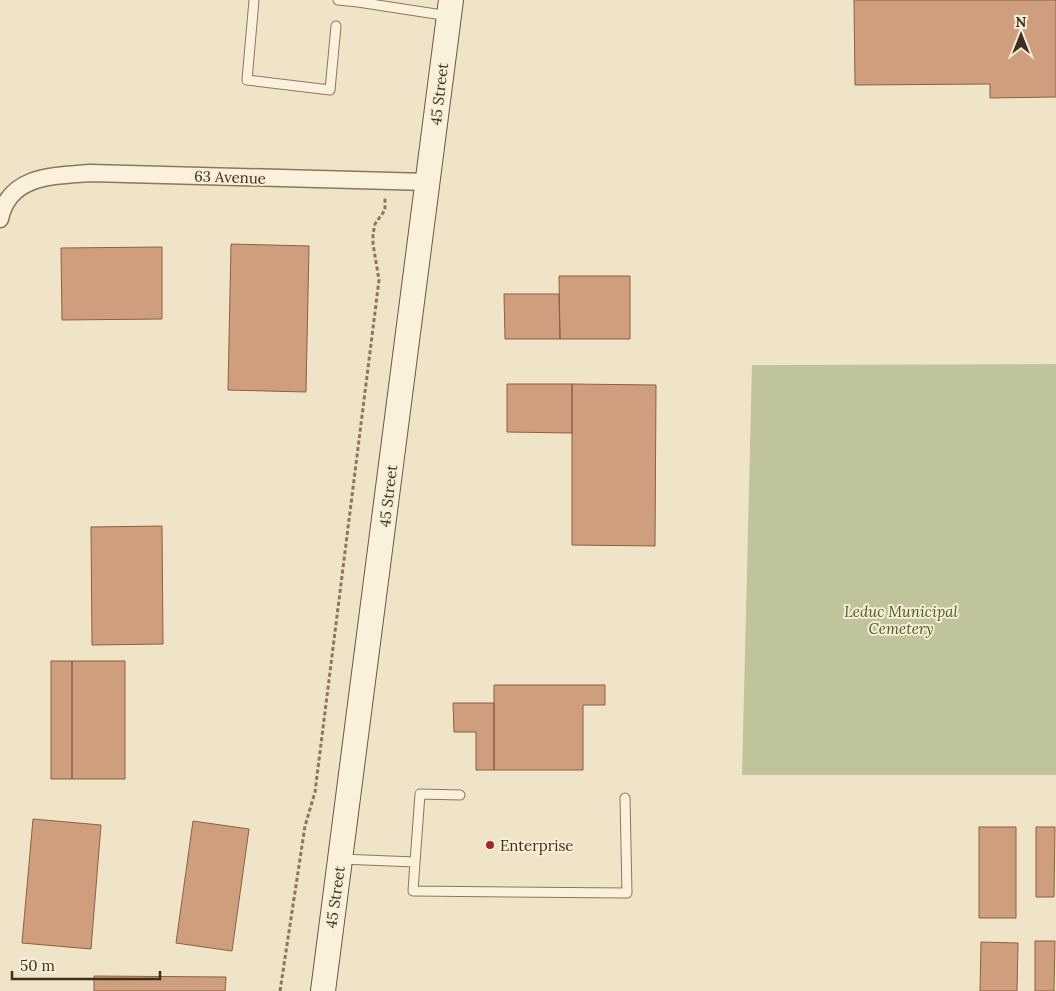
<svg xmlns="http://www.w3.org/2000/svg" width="1056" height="991" font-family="Lora,serif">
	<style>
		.cemetery { fill: #bfc49a }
		.building { fill: #cf9f7d; stroke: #8d5f41 }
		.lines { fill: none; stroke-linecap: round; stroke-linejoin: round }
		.lane-casing { stroke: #8d765c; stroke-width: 11 }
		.street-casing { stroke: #8d765c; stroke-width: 19 }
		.secondary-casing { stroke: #6f573f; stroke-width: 26 }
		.path { stroke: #8d765c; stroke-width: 3; stroke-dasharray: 4 2.5; stroke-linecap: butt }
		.lane { stroke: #faf1dc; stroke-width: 9 }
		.street { stroke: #faf1dc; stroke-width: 16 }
		.secondary { stroke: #faf1dc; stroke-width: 24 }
		.poi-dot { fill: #9e2a2b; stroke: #f7eed8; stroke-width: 2 }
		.labels { text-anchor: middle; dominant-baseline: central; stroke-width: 4; stroke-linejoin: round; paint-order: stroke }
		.street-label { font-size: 15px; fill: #3d2e20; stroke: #f7eed8 }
		.park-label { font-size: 15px; font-style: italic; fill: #4d5a26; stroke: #f7eed8 }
		.poi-label { font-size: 15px; fill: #3d2e20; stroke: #f7eed8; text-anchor: start }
	</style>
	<rect width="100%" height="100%" fill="#f0e4c8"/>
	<!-- cemetery -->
	<path class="cemetery" d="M1056,364V775H742L752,365Z"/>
	<!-- building -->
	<path class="building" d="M854,0H1056V97L990,98V84L855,85Z
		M231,244L309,246L306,392L228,390Z
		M162,247V319L62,320L61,248Z
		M559,276H630V339H560Z
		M504,294H559L560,339H505Z
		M507,384H572V433L507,432Z
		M572,384L656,385L655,546L572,545Z
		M162,526L163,644L92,645L91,527Z
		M51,661H72V779H51Z
		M72,661H125V779H72Z
		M494,685H605V705H583V770H494Z
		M453,703H494V770H476V732H454Z
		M33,819L101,825L91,949L22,943Z
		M193,821L249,829L232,951L176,943Z
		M979,827H1016V918H979Z
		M1036,827H1055L1054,897H1036Z
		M1035,941H1055L1054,991H1035Z
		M981,942L1018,943L1017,991H980Z
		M94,976L226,977L225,991H94Z"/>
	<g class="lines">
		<defs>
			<path id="lane" d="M254,0L247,80L330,90L336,26
				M338,0L358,2
				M358,0V2L449,16
				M340,859L415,862L413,891L627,893L625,798
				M415,862L420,794L460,795"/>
			<path id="street" d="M0,219C9,175 53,176 90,173L428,182"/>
			<path id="secondary" d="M323,991L451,0"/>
		</defs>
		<!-- lane casing -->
		<use href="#lane" class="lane-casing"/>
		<!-- street casing -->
		<use href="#street" class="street-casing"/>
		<!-- secondary casing -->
		<use href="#secondary" class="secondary-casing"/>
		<!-- path -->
		<path class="path" d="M280,991L305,826L315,792L379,280L373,244V234L375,224L385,210V198"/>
		<!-- lane -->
		<use href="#lane" class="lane"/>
		<!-- street -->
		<use href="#street" class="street"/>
		<!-- secondary -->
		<use href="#secondary" class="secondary"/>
	</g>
	<!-- markers -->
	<circle class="poi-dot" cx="490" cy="845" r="5"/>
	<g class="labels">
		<!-- street labels -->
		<g class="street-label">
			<text transform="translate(439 94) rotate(-83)">45 Street</text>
			<text transform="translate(230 177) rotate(2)">63 Avenue</text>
			<text transform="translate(388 496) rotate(-83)">45 Street</text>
			<text transform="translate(335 897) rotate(-82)">45 Street</text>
		</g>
		<!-- park labels -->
		<g class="park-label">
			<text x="901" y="611">Leduc Municipal<tspan x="901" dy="17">Cemetery</tspan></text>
		</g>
		<!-- poi labels -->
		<g class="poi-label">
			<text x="500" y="845">Enterprise</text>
		</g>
	</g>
	<!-- north arrow -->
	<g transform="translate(1021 35)" stroke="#f7eed8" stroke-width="4" paint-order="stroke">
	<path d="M0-4L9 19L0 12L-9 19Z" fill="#3d2e20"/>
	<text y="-8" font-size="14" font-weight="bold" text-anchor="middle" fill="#3d2e20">N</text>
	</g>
	<!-- scale -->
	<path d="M12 971v8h148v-8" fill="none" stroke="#3d2e20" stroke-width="2.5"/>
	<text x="20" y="971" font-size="15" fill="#3d2e20" stroke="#f7eed8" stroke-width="4" paint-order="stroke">50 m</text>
</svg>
